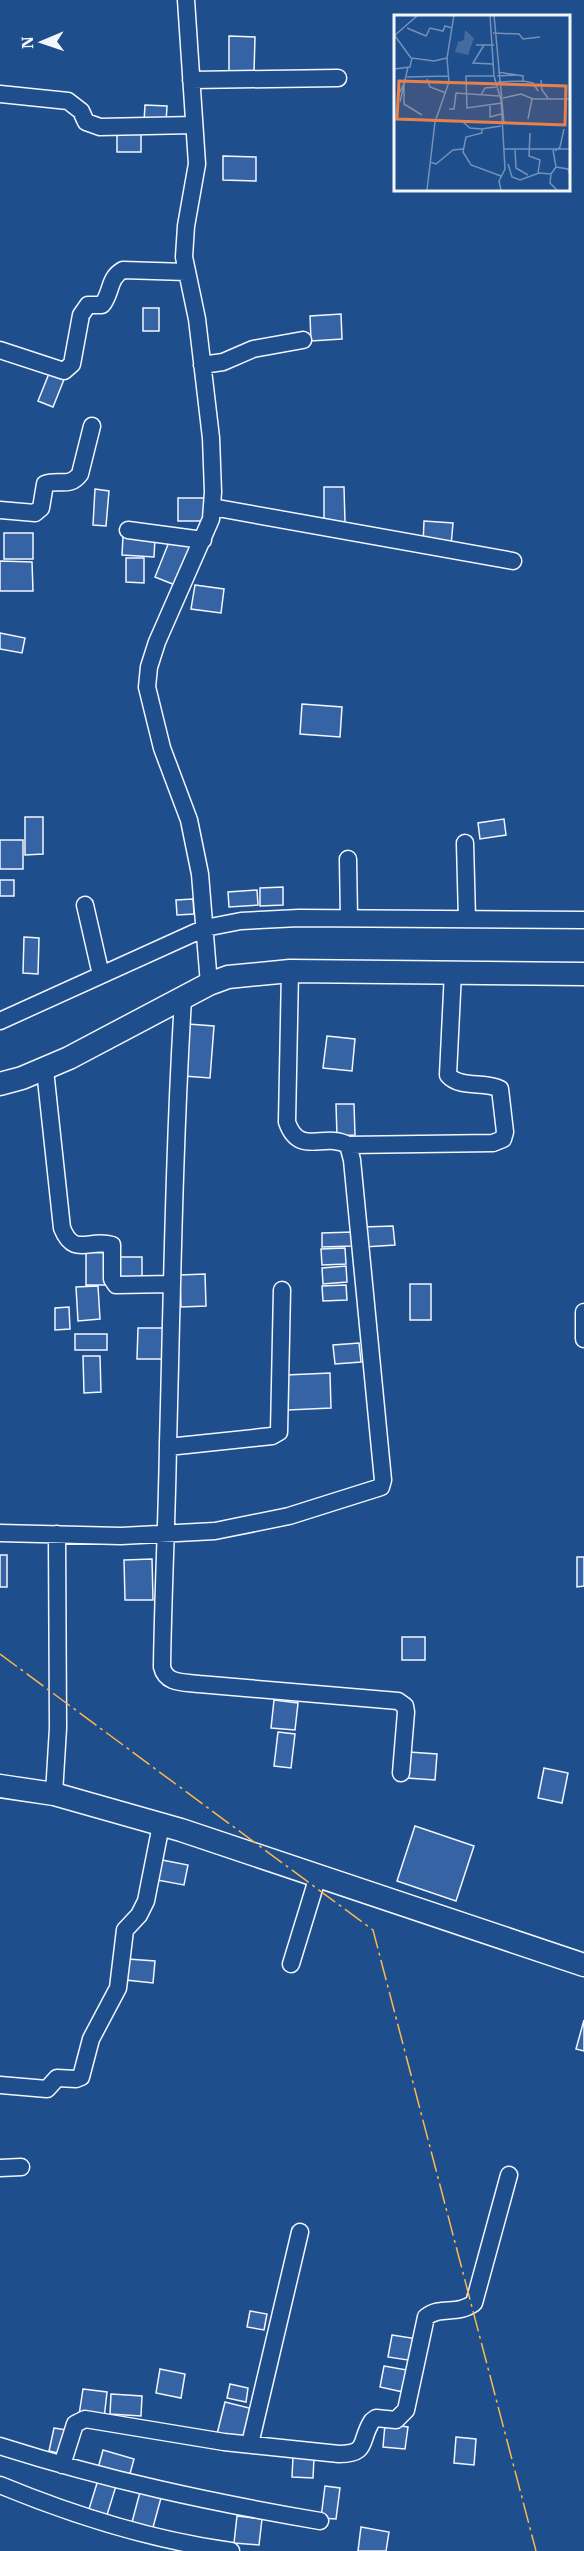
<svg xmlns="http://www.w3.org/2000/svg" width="584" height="2551" font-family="'IBM Plex Serif',serif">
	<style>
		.building { fill: #3563a3; stroke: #f2f6ff; stroke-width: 1.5 }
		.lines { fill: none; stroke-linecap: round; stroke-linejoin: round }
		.street-casing { stroke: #f2f6ff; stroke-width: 19 }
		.secondary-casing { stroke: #f2f6ff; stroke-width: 25 }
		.street { stroke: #1f4e8c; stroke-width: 16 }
		.secondary { stroke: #1f4e8c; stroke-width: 22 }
		.power { stroke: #ffb74d; stroke-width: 1.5; stroke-dasharray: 21 4.5 3 4.5; stroke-linecap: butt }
		.inset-road { fill: none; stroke: #7391ba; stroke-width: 1.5 }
		.view { fill: #ea8049; fill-opacity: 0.15; stroke: #ea8049; stroke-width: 3 }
		.inset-edge { fill: none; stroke: #f2f6ff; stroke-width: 3 }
	</style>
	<rect width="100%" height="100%" fill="#1f4e8c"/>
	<!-- building -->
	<path class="building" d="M229,36L255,37L254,73H229Z
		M145,105L167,106L166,123L144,122Z
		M117,132L141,133V152H117Z
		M223,156L256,157V181L223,180Z
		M143,308H159V331H143Z
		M341,314L342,339L311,341L310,316Z
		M50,371L65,377L53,407L38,401Z
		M324,487H344L345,522H324Z
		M95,489L109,491L106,526L93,525Z
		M178,498H208L209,521H178Z
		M424,521L453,523L451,546L423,544Z
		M4,533H33V559H4Z
		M123,536L155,538L154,557L122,555Z
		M171,537L191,545L175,585L155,577Z
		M126,558H144V583L126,582Z
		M0,561L32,562L33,591H0Z
		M195,585L224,589L221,613L191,609Z
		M0,633L25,638L22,653L0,649Z
		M302,704L342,707L340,737L300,734Z
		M25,817H43V854L25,855Z
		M504,819L506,835L480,839L478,823Z
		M0,840H23V869H0Z
		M0,880H14V896H0Z
		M283,887V905L260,906V888Z
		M257,890L258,905L229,907L228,892Z
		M193,899L194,914L177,915L176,900Z
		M24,937L39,938L38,974L23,973Z
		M188,1024L214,1026L210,1078L184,1076Z
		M327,1036L355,1039L352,1071L323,1068Z
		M336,1104H354L355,1135L337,1136Z
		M393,1226L395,1245L364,1247L363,1227Z
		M352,1232V1246L322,1247V1233Z
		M345,1248L346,1264L322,1265L321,1249Z
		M86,1252L106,1253V1285H86Z
		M117,1257H142V1283H117Z
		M346,1266L347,1282L323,1284L322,1268Z
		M205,1274L206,1306L181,1307L180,1275Z
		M410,1284H431V1320H410Z
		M346,1285L347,1300L323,1301L322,1286Z
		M98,1286L100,1319L78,1321L76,1287Z
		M69,1307L70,1329L55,1330V1308Z
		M138,1328H164V1359H137Z
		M75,1334H107V1350H75Z
		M359,1343L361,1362L335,1364L333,1345Z
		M83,1356H100L101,1392L84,1393Z
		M330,1373L331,1408L288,1410L286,1375Z
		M0,1555H7V1587H0Z
		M577,1557H584V1586L577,1587Z
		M152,1559L153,1600H125L124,1560Z
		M402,1637H425V1660H402Z
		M274,1700L298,1703L295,1730L271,1728Z
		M278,1732L295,1734L291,1768L274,1766Z
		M409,1752L437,1754L435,1780L407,1778Z
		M544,1768L568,1773L562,1803L538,1798Z
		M415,1826L474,1846L456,1901L397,1881Z
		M162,1860L188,1865L184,1885L157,1880Z
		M128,1959L155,1961L153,1983L126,1980Z
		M584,2020V2051L576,2049Z
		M250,2311L267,2314L264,2330L247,2327Z
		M392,2335L418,2339L414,2361L388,2357Z
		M384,2366L407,2370L403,2392L380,2387Z
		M160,2369L185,2374L181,2398L156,2393Z
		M230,2384L248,2388L246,2402L227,2398Z
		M83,2389L107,2392L104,2419L79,2415Z
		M111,2394L142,2396L141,2416L110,2414Z
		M225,2402L257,2410L248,2443L217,2434Z
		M385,2424L408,2427L405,2449L383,2447Z
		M54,2428L67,2430L62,2454L49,2451Z
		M456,2437L476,2439L474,2465L454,2463Z
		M103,2450L134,2459L128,2481L97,2472Z
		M293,2457L314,2458L313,2478L292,2477Z
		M98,2480L116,2486L107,2515L89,2509Z
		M325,2486L340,2488L336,2519L321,2518Z
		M140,2492L161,2498L152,2531L131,2526Z
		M237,2516L262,2519L259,2545L234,2543Z
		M361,2527L389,2532L386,2551H358Z"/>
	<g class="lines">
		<defs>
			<path id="street" d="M186,0L197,164L186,226L184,257L197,319L211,438L213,492L211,519L157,642L149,667L147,687L162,748L189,820L200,874L209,984
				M191,80L338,78
				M0,94L68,101L81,111L86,122L100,127L194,125
				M0,350L64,371L72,364L81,315L88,305H102C112,293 108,278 123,270L186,272
				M202,365L223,362L253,349L303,340
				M212,507L513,561
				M0,510L35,513L41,508L45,484C59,479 70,488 80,474L92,426
				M128,530L203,540
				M465,843L467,919
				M348,859L349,918
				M85,905L101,975
				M183,999C174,1148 172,1296 168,1444C167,1518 163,1592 162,1667C166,1684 183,1682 199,1684L398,1701L405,1706L406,1712L401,1773
				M0,1021L205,928L241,921L299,918L584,920
				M45,1070L62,1228C74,1258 89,1238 112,1245V1279L116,1285L171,1284
				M348,1145L493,1143L503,1139L505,1132L500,1089C485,1081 460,1089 448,1075L453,972
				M584,1312V1339
				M168,1447L272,1436L279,1432L282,1290
				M0,1533L121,1536L215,1531L289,1516L381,1487L383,1480L352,1160L348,1145C324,1132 299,1157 287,1122L290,971
				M54,1794L58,1728L57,1534
				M291,1964L318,1876
				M0,2085L47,2089L57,2078L76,2079L81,2077L91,2039L118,1988L125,1930L139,1915L146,1901L161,1825
				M0,2168L21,2167
				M250,2444L300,2232
				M0,2446C107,2480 209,2502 320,2521
				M62,2465L75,2424L85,2419L224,2442L339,2454C369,2454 359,2441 372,2421L376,2418L396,2420L406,2410L426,2317C442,2305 456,2316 474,2303L509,2175
				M0,2485C75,2516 151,2540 231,2551"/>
			<path id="secondary" d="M0,1084L22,1078L69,1058L209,984L228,977L290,971L584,974
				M0,1786L54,1794L181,1830L584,1965"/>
		</defs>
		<!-- street casing -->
		<use href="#street" class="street-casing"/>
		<!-- secondary casing -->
		<use href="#secondary" class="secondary-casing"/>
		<!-- street -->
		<use href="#street" class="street"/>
		<!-- secondary -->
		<use href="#secondary" class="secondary"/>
		<!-- power -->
		<path class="power" d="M0,1654L373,1930L536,2551"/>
	</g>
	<!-- overview -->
	<g transform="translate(394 15)">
		<rect width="176" height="176" fill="#1f4e8c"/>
		<path d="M71,15L80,23L74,40L61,37L64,27L70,25Z" fill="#446ba0"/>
		<path class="inset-road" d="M96,0L100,61L107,85L111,154L105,166L107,175M100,0L110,108M13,13L32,21L36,13L49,16L51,11L58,13M99,18L125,19L129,24L146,22M0,21L24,0M1,21L17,43M82,30H100M90,30L79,48L99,49M0,54L16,52L18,43L40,46L53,43M104,57L129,61V66L104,67M100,61H72L73,93L108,88M103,61L122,60M13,62L54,61M33,64L36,72L52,78M147,65L148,75L154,83M129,66L139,68L144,76M10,70V89L28,100M87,80L91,73L102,72M4,81L12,64M109,83L127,79L139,84H176M6,87L14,52M96,91V102L107,99M55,94H60L62,78L105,81M134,104L138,84M69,107L76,113L88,114M107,111L88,114V118L72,122L69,137L77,150L107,161M136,118L135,141L146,145L144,158M110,134H176M121,135L122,153L134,160M161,136L166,132L170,114M36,147L42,149L59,135L69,134M114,149L118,162L126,165L145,158L157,159L162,152L159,135M162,152L174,154L176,160M157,159L156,168L163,175M33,175L41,107L55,67L53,43L60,0"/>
		<path class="view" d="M5,66L172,71L171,110L3,104Z"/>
		<rect width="176" height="176" class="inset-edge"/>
	</g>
	<!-- north arrow -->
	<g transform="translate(42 42) rotate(268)" stroke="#1f4e8c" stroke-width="4.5" paint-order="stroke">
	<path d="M0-4.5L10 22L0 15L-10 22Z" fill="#f2f6ff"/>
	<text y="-9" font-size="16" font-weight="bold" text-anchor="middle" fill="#f2f6ff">N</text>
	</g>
</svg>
